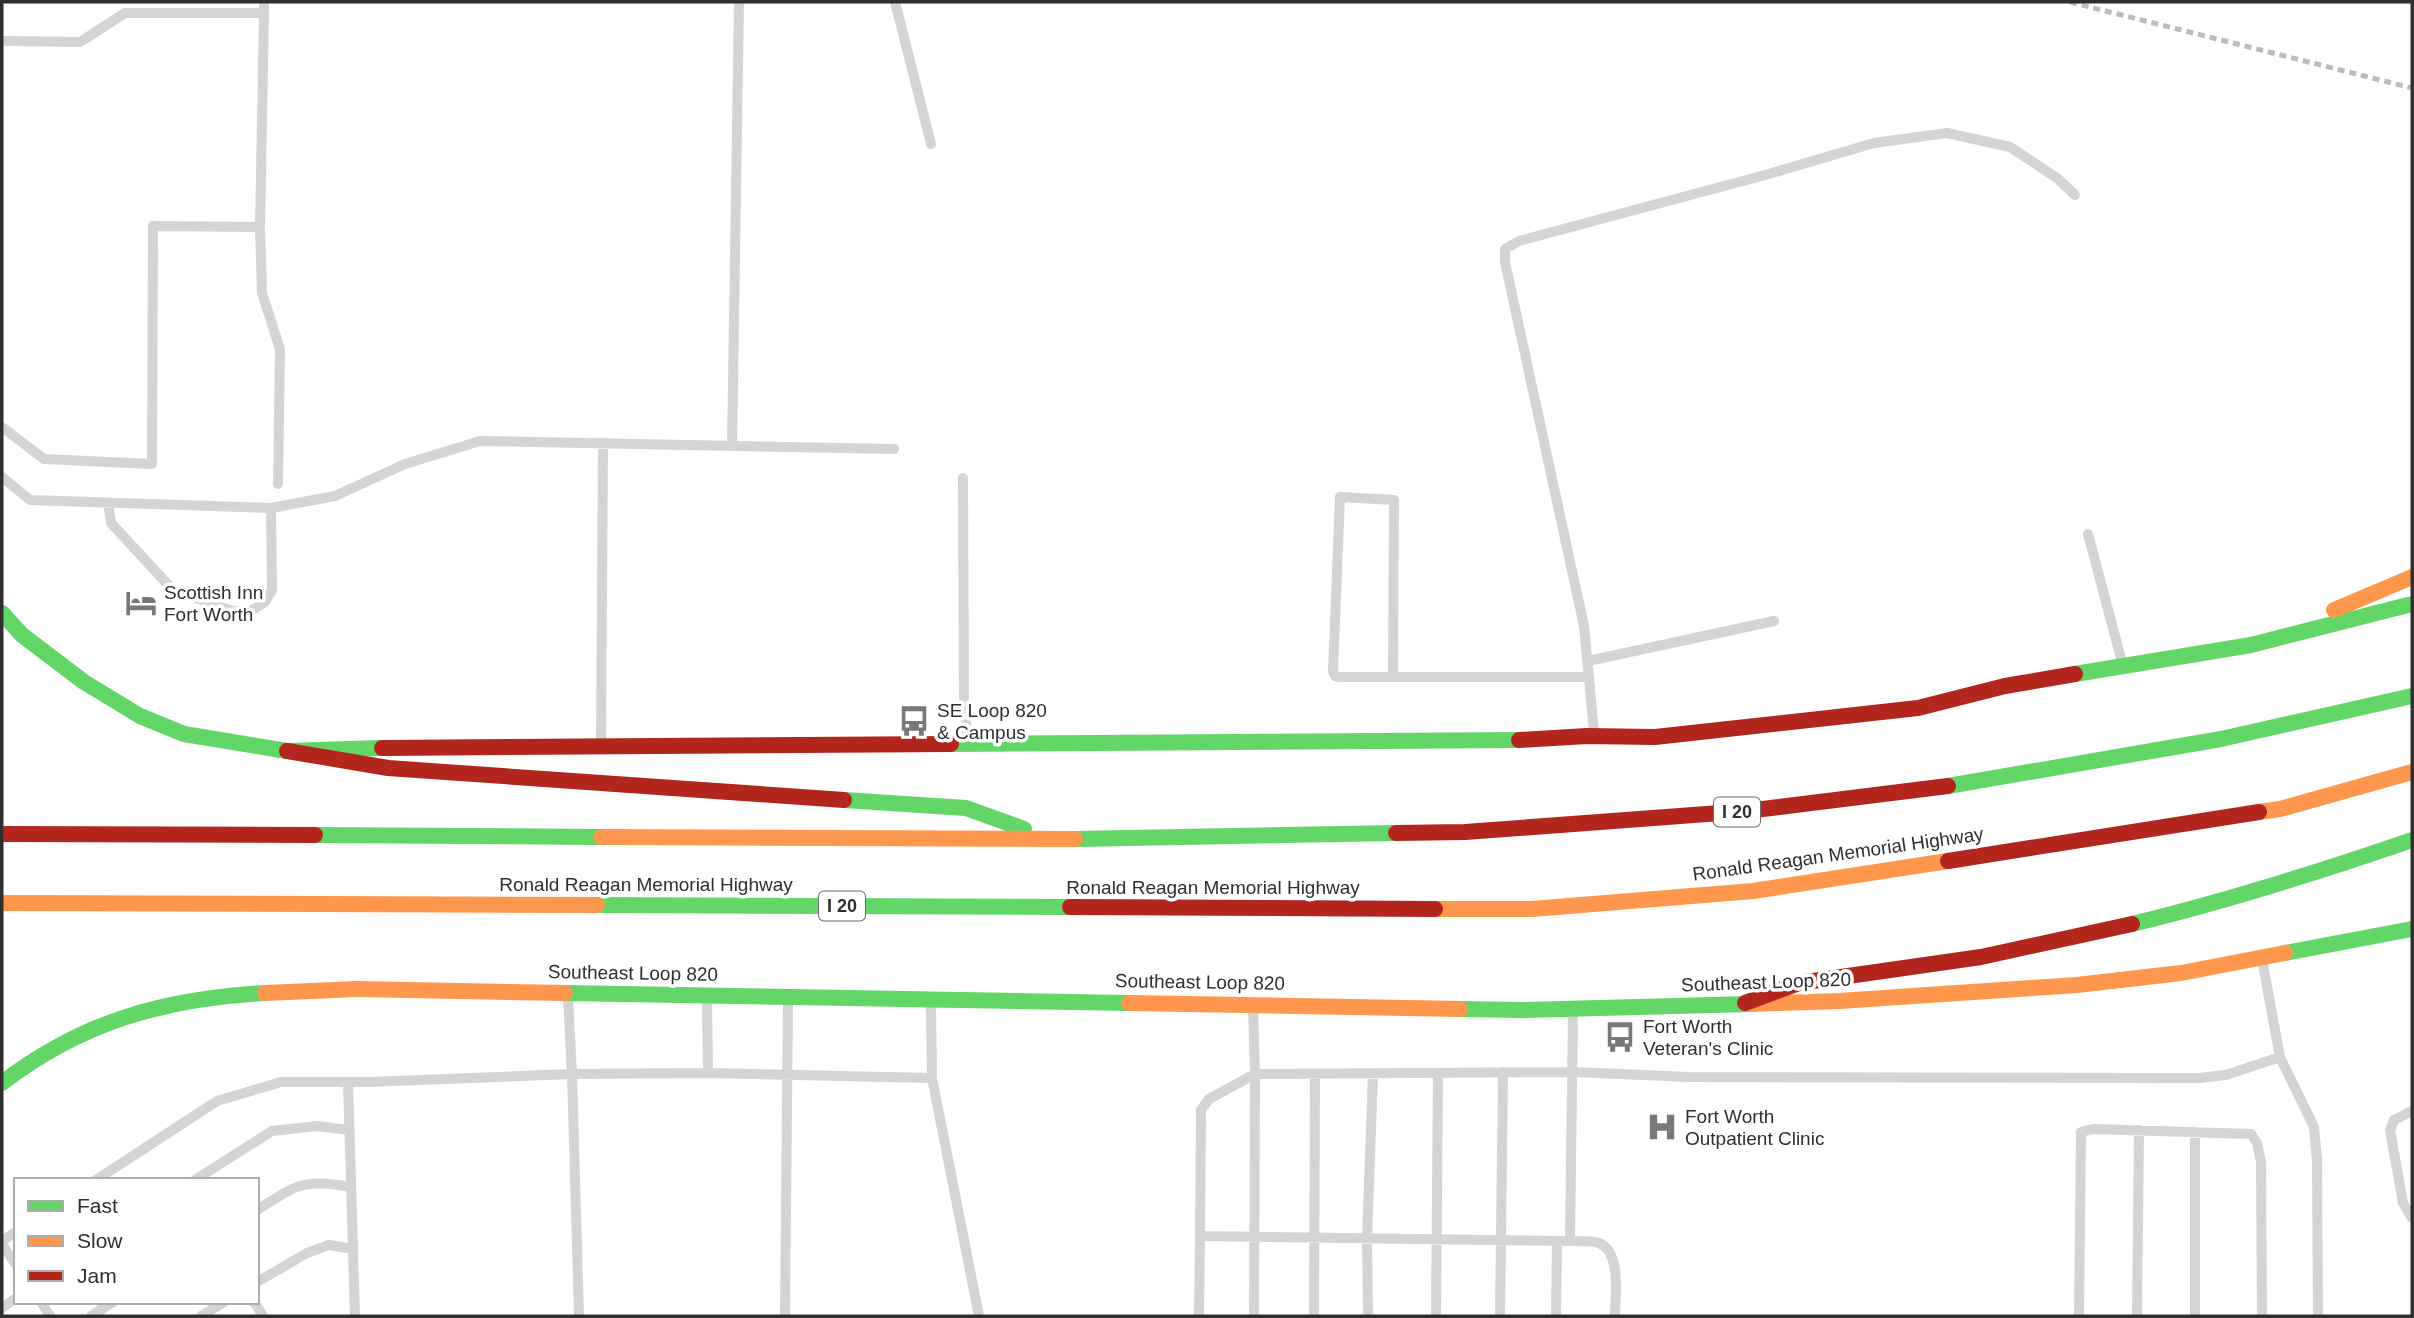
<svg xmlns="http://www.w3.org/2000/svg" width="2414" height="1318" font-family="Arial,sans-serif">
	<style>
		.lines { fill: none; stroke-linecap: round; stroke-linejoin: round }
		.lane { stroke: #d4d4d4; stroke-width: 10 }
		.fast { stroke: #63d668; stroke-width: 16 }
		.slow { stroke: #ff974d; stroke-width: 16 }
		.jam { stroke: #b3261e; stroke-width: 16 }
		.rail { stroke: #bbb; stroke-width: 5; stroke-dasharray: 7 5; stroke-linecap: butt }
		.labels { text-anchor: middle; dominant-baseline: central; stroke-width: 7; stroke-linejoin: round; paint-order: stroke }
		.shield { fill: #fff; stroke: #6d6d6d; stroke-width: 2 }
		.shield-label { font-size: 18px; font-weight: bold; fill: #2f2f2f }
		.poi-label { font-size: 19px; fill: #2f2f2f; stroke: #fff; text-anchor: start }
		.street-label { font-size: 19px; fill: #2f2f2f; stroke: #fff }
	</style>
	<rect width="100%" height="100%" fill="#fff"/>
	<g class="lines">
		<!-- lane -->
		<path class="lane" d="M895,2L931,144
			M264,13L260,227L262,293L280,349L278,484
			M2,41L80,42L125,13H264V2
			M2,427L44,459L152,464L153,226L260,227
			M732,446L739,2
			M2,477L30,500L271,508L335,496L405,464L480,441L894,449
			M963,478L964,701L968,744
			M108,503L111,523L172,589L232,611L249,612L265,602L272,590L271,508
			M2088,534L2123,666
			M1588,661L1774,621
			M1393,677L1394,500L1340,497L1333,671L1335,676L1340,677H1589
			M1594,732L1584,626L1505,262V249L1519,241L1765,175L1874,143L1947,133L2010,147L2057,178L2075,195
			M601,746L603,443
			M568,996L572,1074L708,1073L707,999
			M931,1003L932,1078L979,1316
			M1253,1008L1255,1074L1209,1099L1201,1110L1200,1236L1570,1241L1573,1010
			M2280,1057L2314,1127L2317,1160L2318,1316
			M708,1073L932,1078
			M348,1082L355,1316
			M2412,1111L2394,1120L2390,1130L2403,1203L2412,1218
			M2195,1132V1316
			M96,1180L217,1101L281,1082H368L572,1074L579,1316
			M195,1180L272,1131L317,1126L349,1130
			M257,1210C296,1185 304,1178 351,1187
			M2,1241L16,1232
			M1570,1241C1579,1242 1591,1240 1599,1243C1622,1252 1615,1297 1615,1316
			M2,1244L16,1265
			M257,1282L307,1253L329,1245L353,1249
			M41,1302L50,1316
			M254,1302L263,1316
			M2,1308L16,1298
			M91,1316L113,1302
			M201,1316L224,1302
			M785,1316L788,1000
			M1199,1316L1200,1236
			M1254,1316L1255,1074L1572,1072L1689,1077L2199,1078L2226,1075L2280,1057L2262,959
			M1314,1316L1315,1074
			M1368,1316L1367,1238L1373,1074
			M1436,1316L1438,1073
			M1500,1316L1503,1072
			M1556,1316L1557,1241
			M2079,1316L2081,1132L2093,1129L2251,1134L2257,1143L2261,1162L2262,1316
			M2137,1316L2139,1130"/>
		<!-- fast -->
		<path class="fast" d="M2,613L22,635L84,682L140,716L184,734L287,751L382,748
			M2075,674L2251,645L2412,604
			M951,744L1519,740
			M1948,786L2221,739L2412,696
			M844,800L966,808L1024,829
			M315,835L601,837
			M1075,839L1396,833
			M597,905L1070,907
			M2132,924C2227,901 2319,872 2412,840
			M2285,953L2412,929
			M565,993L1129,1003
			M1460,1009L1523,1010L1750,1004
			M2,1083C83,1021 164,999 265,993"/>
		<!-- slow -->
		<path class="slow" d="M2334,610L2412,577
			M2259,812L2280,809L2412,772
			M601,837L1075,839
			M2,903L597,905
			M1435,909H1532L1753,891L1948,861
			M265,993L357,989L565,993
			M1129,1003L1460,1009
			M1750,1004L1839,1001L2077,985L2181,973L2285,953"/>
		<!-- jam -->
		<path class="jam" d="M1519,740L1587,736L1655,737L1918,708L2005,686L2075,674
			M382,748L951,744
			M287,751L388,768L844,800
			M1396,833L1465,832L1747,811L1948,786
			M2,834L315,835
			M1948,861L2259,812
			M1070,907L1435,909
			M1745,1003L1799,983L1981,957L2132,924"/>
		<!-- rail -->
		<path class="rail" d="M2070,2L2412,88"/>
	</g>
	<!-- icons -->
	<defs>
		<symbol id="hotel-bare" viewBox="-9 -9 18 18"><path d="M-6-4.5h1.5V1H6V5H4.5V3h-9V5H-6ZM-4 0a1.8 1.8 0 1 1 3.6 0ZM.5 0V-2.5h3Q6-2.5 6 0Z" fill="#787878" stroke="#fff" stroke-width="2.5" paint-order="stroke"/></symbol>
		<symbol id="bus-bare" viewBox="-9 -9 18 18"><path d="M-5-6H5V4H4V6H2V4H-2V6H-4V4H-5ZM-3.5-4V0h7V-4ZM-3.5 1.2v1.5H-2V1.2ZM2 1.2v1.5H3.5V1.2Z" fill="#787878" stroke="#fff" stroke-width="2.5" paint-order="stroke"/></symbol>
		<symbol id="hospital-bare" viewBox="-9 -9 18 18"><path d="M-5-5h3v3.5h4V-5h3V5h-3V1.5h-4V5h-3Z" fill="#787878" stroke="#fff" stroke-width="2.5" paint-order="stroke"/></symbol>
	</defs>
	<g fill-rule="evenodd">
		<use href="#hotel-bare" x="119" y="581" width="44" height="44"/>
		<use href="#bus-bare" x="892" y="699" width="44" height="44"/>
		<use href="#bus-bare" x="1598" y="1015" width="44" height="44"/>
		<use href="#hospital-bare" x="1640" y="1105" width="44" height="44"/>
	</g>
	<g class="labels">
		<!-- shield labels -->
		<g class="shield">
			<rect x="1714" y="797.5" width="46" height="29" rx="5"/>
			<rect x="819" y="891.5" width="46" height="29" rx="5"/>
		</g>
		<g class="shield-label">
			<text x="1737" y="812">I 20</text>
			<text x="842" y="906">I 20</text>
		</g>
		<!-- poi labels -->
		<g class="poi-label">
			<text x="164" y="592">Scottish Inn<tspan x="164" dy="22">Fort Worth</tspan></text>
			<text x="937" y="710">SE Loop 820<tspan x="937" dy="22">&amp; Campus</tspan></text>
			<text x="1643" y="1026">Fort Worth<tspan x="1643" dy="22">Veteran's Clinic</tspan></text>
			<text x="1685" y="1116">Fort Worth<tspan x="1685" dy="22">Outpatient Clinic</tspan></text>
		</g>
		<!-- street labels -->
		<g class="street-label">
			<text transform="translate(1838 854) rotate(-8)">Ronald Reagan Memorial Highway</text>
			<text x="646" y="884">Ronald Reagan Memorial Highway</text>
			<text x="1213" y="887">Ronald Reagan Memorial Highway</text>
			<text transform="translate(633 973) rotate(1)">Southeast Loop 820</text>
			<text transform="translate(1200 982) rotate(1)">Southeast Loop 820</text>
			<text transform="translate(1766 982) rotate(-2)">Southeast Loop 820</text>
		</g>
	</g>
	<!-- border -->
	<rect width="2414" height="1318" fill="none" stroke="#2f2f2f" stroke-width="7"/>
	<!-- legend -->
	<rect x="14" y="1178" width="245" height="126" fill="#ffffff" stroke="#acacac" stroke-width="2"/>
	<rect x="28" y="1201" width="35" height="10" fill="#63d668" stroke="#acacac" stroke-width="2"/>
	<text x="77" y="1213" font-size="21" fill="#2f2f2f">Fast</text>
	<rect x="28" y="1236" width="35" height="10" fill="#ff974d" stroke="#acacac" stroke-width="2"/>
	<text x="77" y="1248" font-size="21" fill="#2f2f2f">Slow</text>
	<rect x="28" y="1271" width="35" height="10" fill="#b3261e" stroke="#acacac" stroke-width="2"/>
	<text x="77" y="1283" font-size="21" fill="#2f2f2f">Jam</text>
</svg>
